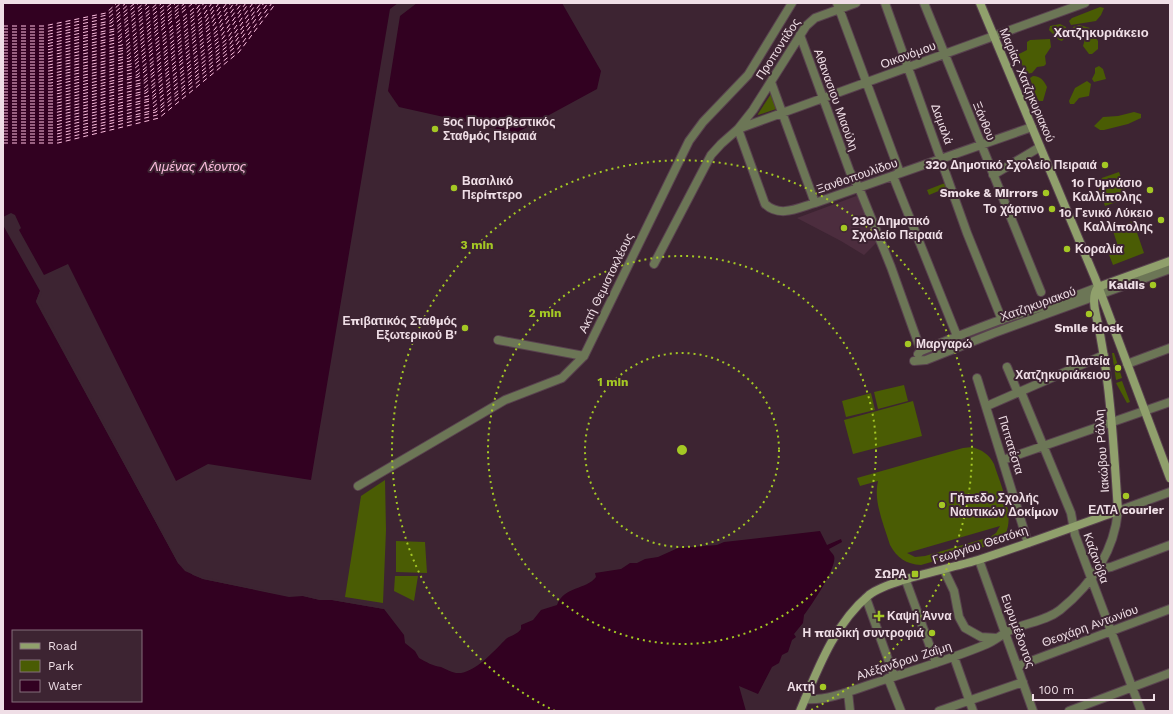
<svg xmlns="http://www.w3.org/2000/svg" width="1173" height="714" font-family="'Work Sans',sans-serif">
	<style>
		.built { fill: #4c2d3e }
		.green { fill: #4a5c04; fill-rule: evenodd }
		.water { fill: #320121; fill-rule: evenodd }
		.pier { fill: #3d2432 }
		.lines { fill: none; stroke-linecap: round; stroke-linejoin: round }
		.ferry { stroke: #ffc0e1; stroke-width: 1; stroke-dasharray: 5 4; stroke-linecap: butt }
		.street-casing { stroke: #59424f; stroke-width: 10 }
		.secondary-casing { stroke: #59424f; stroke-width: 10 }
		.street { stroke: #6c7656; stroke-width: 8 }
		.secondary { stroke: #90a06c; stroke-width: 8 }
		.ring { fill: none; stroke: #a4c824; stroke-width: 2; stroke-dasharray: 2 4 }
		.poi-dot { fill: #a4c824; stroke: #3d2432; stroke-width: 1.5 }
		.labels { text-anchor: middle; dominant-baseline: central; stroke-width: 4; stroke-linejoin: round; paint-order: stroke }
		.street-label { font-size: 12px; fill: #efdee6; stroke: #3d2432 }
		.poi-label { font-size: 12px; font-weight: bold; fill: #efdee6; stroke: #3d2432; text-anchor: end }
		.neighbourhood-label { font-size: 13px; font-weight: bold; fill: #efdee6; stroke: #3d2432 }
		.water-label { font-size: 13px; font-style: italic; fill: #ffc0e1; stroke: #3d2432 }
		.centre { fill: #a4c824; stroke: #3d2432; stroke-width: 2 }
		.ring-label { font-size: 12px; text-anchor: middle; font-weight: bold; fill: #a4c824; stroke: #3d2432; stroke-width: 4; stroke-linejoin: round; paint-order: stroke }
	</style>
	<rect width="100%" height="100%" fill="#3d2432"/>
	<!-- built -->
	<path class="built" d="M859,195L877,242L864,255L841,241L797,218Z"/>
	<!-- green -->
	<path class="green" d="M1100,7L1104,8L1101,15L1096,21L1071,25L1069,21L1072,18Z
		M1060,24L1066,27L1067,35L1062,41L1059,40L1049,30L1050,26Z
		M1079,25L1090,28L1098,41V49L1092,54H1089L1083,46L1085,39L1084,35L1074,31L1073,27Z
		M1050,39L1051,47L1045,56L1046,64L1044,66L1037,67L1032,73L1025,74L1022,64L1016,59L1017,55L1027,50V42L1030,40Z
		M1099,66L1103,69L1106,79L1094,82L1092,79L1095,73V68Z
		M1033,76C1041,76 1044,81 1047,87L1043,101H1039C1036,97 1032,84 1030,78Z
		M1087,81L1091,84L1089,96L1079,98L1074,104H1070L1069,101L1075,88Z
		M771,94L776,109L758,115V114Z
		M1134,112L1141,114V118L1128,124L1104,130H1100L1094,126L1103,117L1118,116Z
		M1119,172L1128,198L1105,206L1096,180Z
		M945,183L948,190L943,193L941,190L929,195L927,190Z
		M1133,221L1144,253L1113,265L1106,247L1117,243L1112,228Z
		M1112,353H1114L1122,378L1116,380Z
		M1122,381L1130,402L1127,403L1116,383Z
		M904,385L908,401L878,409L874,392Z
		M871,393L875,410L846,417L842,401Z
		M913,401L922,436L853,454L844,420Z
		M972,447C982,450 989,454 994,464C1001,487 1023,531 994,544L921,565C906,564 897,558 890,545C884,525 873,501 878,481L860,486L857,478L963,448ZM1000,526L996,533L990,537L925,556L915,557L907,553Z
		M385,480L386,530L383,603L345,597L361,496Z
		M396,541L425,542L427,573L396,572Z
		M395,576H418L414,601L394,591Z"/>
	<!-- water -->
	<path class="water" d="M3,3H398L390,9L311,480L208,464L176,481L68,264L44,275L19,230L21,228L15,215L11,213L3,217Z
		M417,3H562L601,71L597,89L516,133L399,107L388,91L400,16Z
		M3,225L40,291L36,302L178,563L185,571L203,579L277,594L303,596L320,600H332L384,609L404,635L405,643L415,651L419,658C426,662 433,666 441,667C446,669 451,672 456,673C473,675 493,652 504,641C509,635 516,636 521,629V625L533,620L541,610L557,605C564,586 586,590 596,577L595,573L621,569L630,563H637L645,559L658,557L678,548L717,545L724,542L751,539L820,531L827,545L841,539L842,542L829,549C830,551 833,554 834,556C838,566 811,606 804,615L803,623L794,634L796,637L792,640L788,652L782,655L779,663L772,667L758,694L739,686L746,711H3ZM13,631H141V701H13Z"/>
	<!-- pier -->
	<path class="pier" d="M40,291H42L39,301L172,550L187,569L203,577L278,593L303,594L320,598H332L375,605L384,607V609L332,600H320L303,596L289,597L203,579L193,575L178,563L36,301Z"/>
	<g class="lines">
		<!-- ferry -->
		<path class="ferry" d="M3,26H44L106,13L117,3
			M3,29H44L107,15L121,3
			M3,32H45L108,18L126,3
			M3,35H45L110,21L130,3
			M3,38H45L111,23L135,3
			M3,41H46L112,26L139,3
			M3,44H46L114,29L144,3
			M3,47H46L115,31L148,3
			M3,50H47L116,34L153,3
			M3,53H47L118,37L158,3
			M3,56H48L119,39L162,3
			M3,59H48L120,42L167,3
			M3,62H48L122,45L172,3
			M3,65H49L123,48L176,3
			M3,68H49L125,50L181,3
			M3,71H49L126,53L185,3
			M3,74H50L127,56L189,3
			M3,77H50L129,58L193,3
			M3,80H50L130,61L193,9L197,3
			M3,83H51L131,64L195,11L201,3
			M3,86H51L133,66L197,13L204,3
			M3,89H52L134,69L199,15L208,3
			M3,92H52L136,72L202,17L212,3
			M3,95H52L137,75L204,19L216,3
			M3,98H53L138,77L206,21L219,3
			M3,101H53L140,80L208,23L223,3
			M3,104H53L141,83L210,25L227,3
			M3,107H54L142,85L212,27L231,3
			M3,110H54L144,88L215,29L234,3
			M3,113H54L145,91L217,31L238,3
			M3,116H55L146,93L219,33L242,3
			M3,119H55L148,96L221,36L246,3
			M3,122H55L149,99L223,38L249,3
			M3,125H56L150,101L226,40L253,3
			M3,128H56L152,104L228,42L257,3
			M3,131H57L153,107L230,44L261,3
			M3,134H57L155,110L232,46L264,3
			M3,137H57L156,112L234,48L268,3
			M3,140H58L157,115L237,50L272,3
			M3,143H58L159,118L239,52L276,3"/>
		<defs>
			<path id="street" d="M837,3L900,173
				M885,3L967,233L1002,320
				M924,3L1041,292
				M800,35L850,172L859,188L891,267L921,351
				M771,82L815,203
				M738,129L1085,3
				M738,129L765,204C780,218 798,208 815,203L1032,127
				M993,175L1040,147
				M893,176L957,336
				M654,264L711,155L721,144L738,129L753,110L806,26L815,18L856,3
				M498,340L584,356
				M918,354L921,351C948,340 975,329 1003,319C1035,309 1067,300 1098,287
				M914,361L926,360L994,333L1170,269
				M1127,364L1170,348
				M1007,367L1018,393
				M977,378L1028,543
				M1021,392L1071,513L1075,535L1141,711
				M987,406L1104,355
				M1003,460L1170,402
				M358,486L505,400L562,378L584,356L689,141L703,122L748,75L792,3
				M979,560L1033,711
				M1099,569L1111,567L1170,545
				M944,570L954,591L959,617L965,628L981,637L997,638
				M906,581L936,663
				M866,598L894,676
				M954,657L973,711
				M1018,666L1170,609
				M888,678L901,711
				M848,692L850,711
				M805,699C829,702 863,686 887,679C920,668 954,658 987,644C996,640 1003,633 1013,629C1029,622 1046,621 1060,610C1092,584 1114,552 1118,511L1170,492
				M939,711L1023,682
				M1069,711L1170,673"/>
			<path id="secondary" d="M980,3L1095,278L1170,478
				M1098,287L1170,261
				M800,711C817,671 834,624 869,595C888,580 952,568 978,560C1025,545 1072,527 1118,511C1114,452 1111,392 1100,334C1098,319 1089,299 1098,287"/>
		</defs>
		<!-- street casing -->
		<use href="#street" class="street-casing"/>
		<!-- secondary casing -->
		<use href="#secondary" class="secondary-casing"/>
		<!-- street -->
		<use href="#street" class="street"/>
		<!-- secondary -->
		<use href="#secondary" class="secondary"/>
	</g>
	<!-- distance rings -->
	<g class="ring">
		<circle cx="682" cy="450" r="97"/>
		<circle cx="682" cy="450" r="194"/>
		<path d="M555 711A290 290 0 1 1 809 711"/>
	</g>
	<!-- markers -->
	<g class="poi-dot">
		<circle cx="435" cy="129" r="4"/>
		<circle cx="1105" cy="165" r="4"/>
		<circle cx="454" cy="188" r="4"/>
		<circle cx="1150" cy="190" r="4"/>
		<circle cx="1046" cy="193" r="4"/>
		<circle cx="1052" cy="209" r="4"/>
		<circle cx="1161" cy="220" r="4"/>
		<circle cx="844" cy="228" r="4"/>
		<circle cx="1067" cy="249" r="4"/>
		<circle cx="1153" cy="285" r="4"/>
		<circle cx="1089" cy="314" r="4"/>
		<circle cx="465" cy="328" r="4"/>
		<circle cx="908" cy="344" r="4"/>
		<circle cx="1118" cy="368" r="4"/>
		<circle cx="1126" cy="496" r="4"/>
		<circle cx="942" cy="505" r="4"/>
		<rect x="911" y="570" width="8" height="8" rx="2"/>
		<path d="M877 610h4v4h4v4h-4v4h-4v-4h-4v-4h4z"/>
		<circle cx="932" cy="633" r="4"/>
		<circle cx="823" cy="687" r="4"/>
	</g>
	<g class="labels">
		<!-- street labels -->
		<g class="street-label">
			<text transform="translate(778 49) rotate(-57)">Προποντίδος</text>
			<text transform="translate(908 55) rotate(-20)">Οικονόμου</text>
			<text transform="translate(1027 85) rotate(67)">Μαρίας Χατζηκυριακού</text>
			<text transform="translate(836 100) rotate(70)">Αθανασιου Μιαούλη</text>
			<text transform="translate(984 121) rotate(68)">Ξάνθου</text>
			<text transform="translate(942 124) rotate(70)">Δαμαλά</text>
			<text transform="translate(857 176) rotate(-19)">Ξανθοπουλίδου</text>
			<text transform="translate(606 283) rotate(-64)">Ακτή Θεμιστοκλέους</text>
			<text transform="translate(1038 304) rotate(-20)">Χατζηκυριακού</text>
			<text transform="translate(1011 445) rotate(73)">Παπατέστα</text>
			<text transform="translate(1102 451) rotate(-94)">Ιακώβου Ράλλη</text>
			<text transform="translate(980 545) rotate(-18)">Γεωργίου Θεοτόκη</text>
			<text transform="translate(1096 558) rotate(70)">Καζανόβα</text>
			<text transform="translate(1090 626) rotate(-20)">Θεοχάρη Αντωνίου</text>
			<text transform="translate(1018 631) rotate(70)">Ευρυμέδοντος</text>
			<text transform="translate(904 661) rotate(-18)">Αλέξανδρου Ζαΐμη</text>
		</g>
		<!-- poi labels -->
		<g class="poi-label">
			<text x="443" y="122" text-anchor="start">5ος Πυροσβεστικός<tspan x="443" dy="14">Σταθμός Πειραιά</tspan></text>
			<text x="1097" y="165">32ο Δημοτικό Σχολείο Πειραιά</text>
			<text x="462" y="181" text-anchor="start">Βασιλικό<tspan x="462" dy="14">Περίπτερο</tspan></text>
			<text x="1142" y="183">1ο Γυμνάσιο<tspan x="1142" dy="14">Καλλίπολης</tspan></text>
			<text x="1038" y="193">Smoke &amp; Mirrors</text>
			<text x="1044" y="209">Το χάρτινο</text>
			<text x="1153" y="213">1ο Γενικό Λύκειο<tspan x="1153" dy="14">Καλλίπολης</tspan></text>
			<text x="852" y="221" text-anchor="start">23ο Δημοτικό<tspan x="852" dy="14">Σχολείο Πειραιά</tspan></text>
			<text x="1075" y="249" text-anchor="start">Κοραλία</text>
			<text x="1145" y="285">Kaldis</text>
			<text x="457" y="321">Επιβατικός Σταθμός<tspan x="457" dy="14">Εξωτερικού Β'</tspan></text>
			<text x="1089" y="328" text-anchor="middle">Smile kiosk</text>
			<text x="916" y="344" text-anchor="start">Μαργαρώ</text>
			<text x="1110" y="361">Πλατεία<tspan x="1110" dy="14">Χατζηκυριάκειου</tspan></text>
			<text x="950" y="498" text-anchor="start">Γήπεδο Σχολής<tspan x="950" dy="14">Ναυτικών Δοκίμων</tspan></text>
			<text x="1126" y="510" text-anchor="middle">ΕΛΤΑ courier</text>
			<text x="907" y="574">ΣΩΡΑ</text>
			<text x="887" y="616" text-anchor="start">Καψή Άννα</text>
			<text x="924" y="633">Η παιδική συντροφιά</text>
			<text x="815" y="687">Ακτή</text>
		</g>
		<!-- neighbourhood labels -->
		<g class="neighbourhood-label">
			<text x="1101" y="32">Χατζηκυριάκειο</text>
		</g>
		<!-- water labels -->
		<g class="water-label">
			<text x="198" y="166">Λιμένας Λέοντος</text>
		</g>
	</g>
	<circle cx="682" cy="450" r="6" class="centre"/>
	<g class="ring-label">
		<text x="477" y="249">3 min</text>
		<text x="545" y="317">2 min</text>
		<text x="613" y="386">1 min</text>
	</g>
	<!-- border -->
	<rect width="1173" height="714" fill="none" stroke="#efdee6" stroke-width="8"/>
	<!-- legend -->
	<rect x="12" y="630" width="130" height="72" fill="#3d2432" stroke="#846e7a"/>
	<rect x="20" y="643" width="20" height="6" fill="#90a06c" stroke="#846e7a"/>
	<text x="48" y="650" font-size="12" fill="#efdee6">Road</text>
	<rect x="20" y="660" width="20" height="12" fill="#4a5c04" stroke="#846e7a"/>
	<text x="48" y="670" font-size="12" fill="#efdee6">Park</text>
	<rect x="20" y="680" width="20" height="12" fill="#320121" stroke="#846e7a"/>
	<text x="48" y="690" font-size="12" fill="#efdee6">Water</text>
	<!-- scale -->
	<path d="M1033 694v6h121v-6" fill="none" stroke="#efdee6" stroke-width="2"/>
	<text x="1039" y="694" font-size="12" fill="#efdee6" stroke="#3d2432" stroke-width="3" paint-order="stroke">100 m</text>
</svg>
